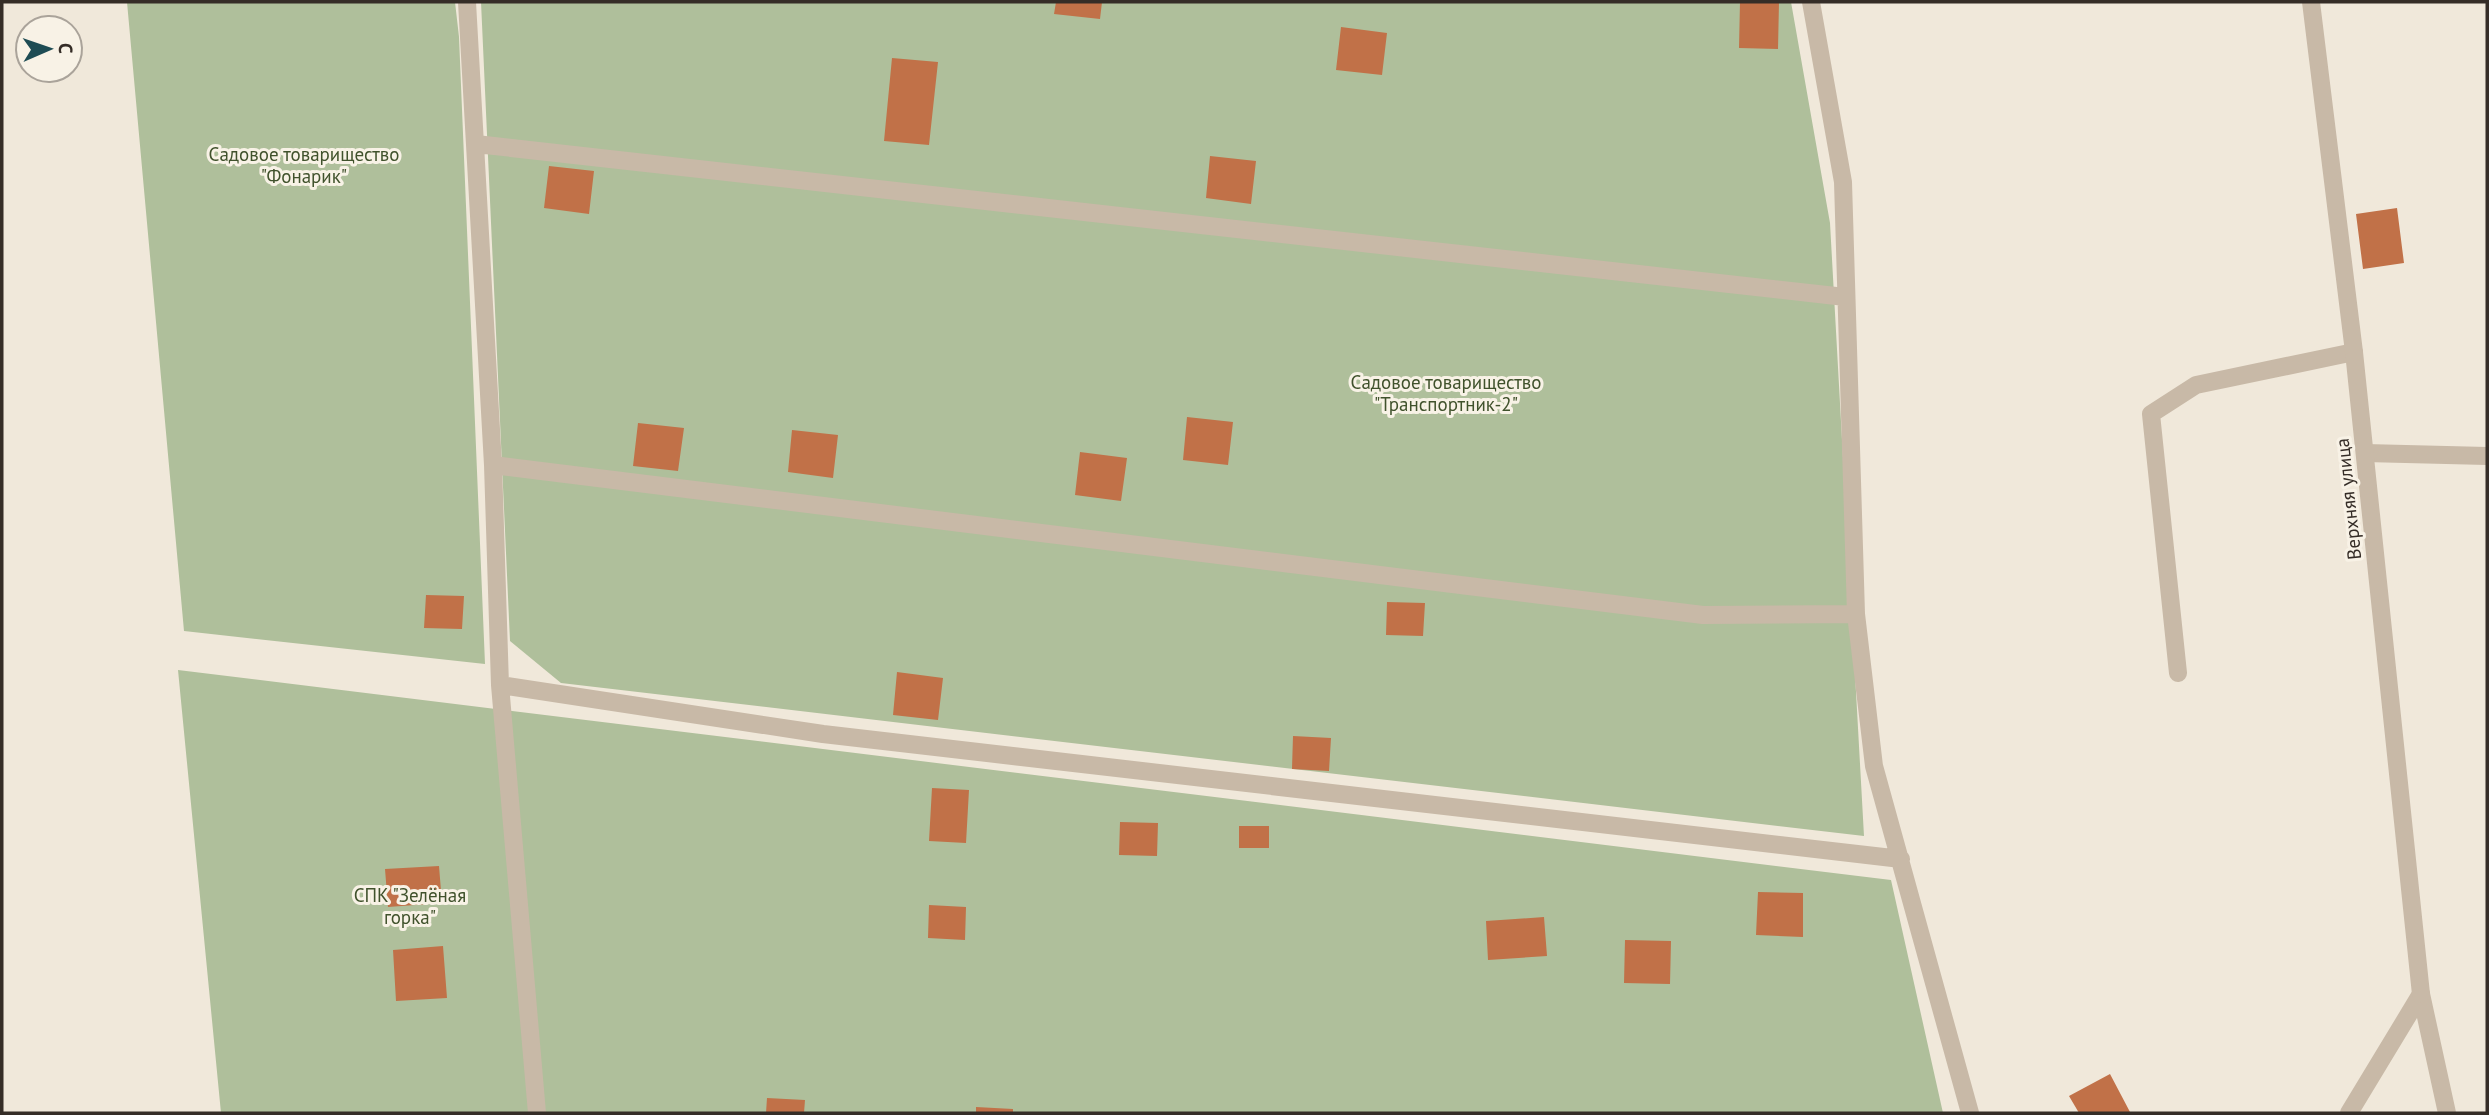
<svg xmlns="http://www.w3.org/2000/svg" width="2489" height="1115" font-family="'PT Sans',sans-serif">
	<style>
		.green { fill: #afbf9b }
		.building { fill: #c17148 }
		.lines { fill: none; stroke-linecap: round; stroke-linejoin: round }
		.lane { stroke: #c8b9a7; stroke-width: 18 }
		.street { stroke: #c8b9a7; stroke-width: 18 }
		.labels { text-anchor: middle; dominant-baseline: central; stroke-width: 6; stroke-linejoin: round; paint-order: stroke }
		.park-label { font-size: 19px; fill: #40522c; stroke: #f8f2e6 }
		.street-label { font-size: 19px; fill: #352d27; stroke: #f8f2e6 }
	</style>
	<rect width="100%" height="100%" fill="#f0e8da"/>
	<!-- green -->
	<path class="green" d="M127,2H455L459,37L485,664L184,631Z
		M481,2H1791L1830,223L1864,836L561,683L510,641Z
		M178,670L1891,880L1943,1113H221Z"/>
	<!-- building -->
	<path class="building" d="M1056,2H1102L1100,19L1054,14Z
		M1740,2H1779L1778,49L1739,48Z
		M1341,27L1387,33L1382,75L1336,70Z
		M892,58L938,62L929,145L884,141Z
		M1210,156L1256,161L1251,204L1206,198Z
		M549,166L594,171L589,214L544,208Z
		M2397,208L2404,263L2363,269L2356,214Z
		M1187,417L1233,422L1228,465L1183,460Z
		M638,423L684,428L678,471L633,466Z
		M792,430L838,435L833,478L788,472Z
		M1080,452L1127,458L1121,501L1075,495Z
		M426,595L464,596L462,629L424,628Z
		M1387,602L1425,603L1423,636L1386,635Z
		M897,672L943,678L938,720L893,715Z
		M1293,736L1331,738L1329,771L1292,769Z
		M932,788L969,790L966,843L929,841Z
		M1120,822L1158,823L1157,856L1119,855Z
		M1239,826H1269V848H1239Z
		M439,866L442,903L388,907L385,869Z
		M1758,892L1803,893V937L1756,935Z
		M929,905L966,907L965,940L928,938Z
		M1544,917L1547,956L1488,960L1486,921Z
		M1625,940L1671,941L1670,984L1624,983Z
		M443,946L447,998L396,1001L393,950Z
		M2110,1074L2130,1112L2079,1113L2069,1096Z
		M767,1098L805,1100L804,1113H766Z
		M976,1107L1013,1109V1113H976Z"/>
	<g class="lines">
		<!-- lane -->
		<path class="lane" d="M467,2L493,465L500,685L537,1113
			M1811,2L1843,182L1856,614L1874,766L1970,1113
			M476,144L1845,297
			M2365,453L2487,456
			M493,465L1703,615L1856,614
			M2178,673L2151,414L2196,385L2354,352
			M500,685L823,734L1901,859
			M2421,994L2447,1113
			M2349,1113L2421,994"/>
		<!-- street -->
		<path class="street" d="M2311,2L2354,352L2421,994"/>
	</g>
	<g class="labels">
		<!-- park labels -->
		<g class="park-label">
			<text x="304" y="154">Садовое товарищество<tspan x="304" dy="22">"Фонарик"</tspan></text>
			<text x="1446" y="382">Садовое товарищество<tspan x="1446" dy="22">"Транспортник-2"</tspan></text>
			<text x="410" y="895">СПК "Зелёная<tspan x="410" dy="22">горка"</tspan></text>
		</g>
		<!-- street labels -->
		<g class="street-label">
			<text transform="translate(2348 499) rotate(-96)">Верхняя улица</text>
		</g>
	</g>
	<!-- border -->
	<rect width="2489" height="1115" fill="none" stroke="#352d27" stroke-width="7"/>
	<!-- north arrow -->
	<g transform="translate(49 49) rotate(88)"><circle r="33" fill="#f8f2e6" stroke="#aaa39a" stroke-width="2"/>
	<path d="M0-5L12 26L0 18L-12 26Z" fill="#1e4c54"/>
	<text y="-10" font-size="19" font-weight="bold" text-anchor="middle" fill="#352d27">С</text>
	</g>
</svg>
